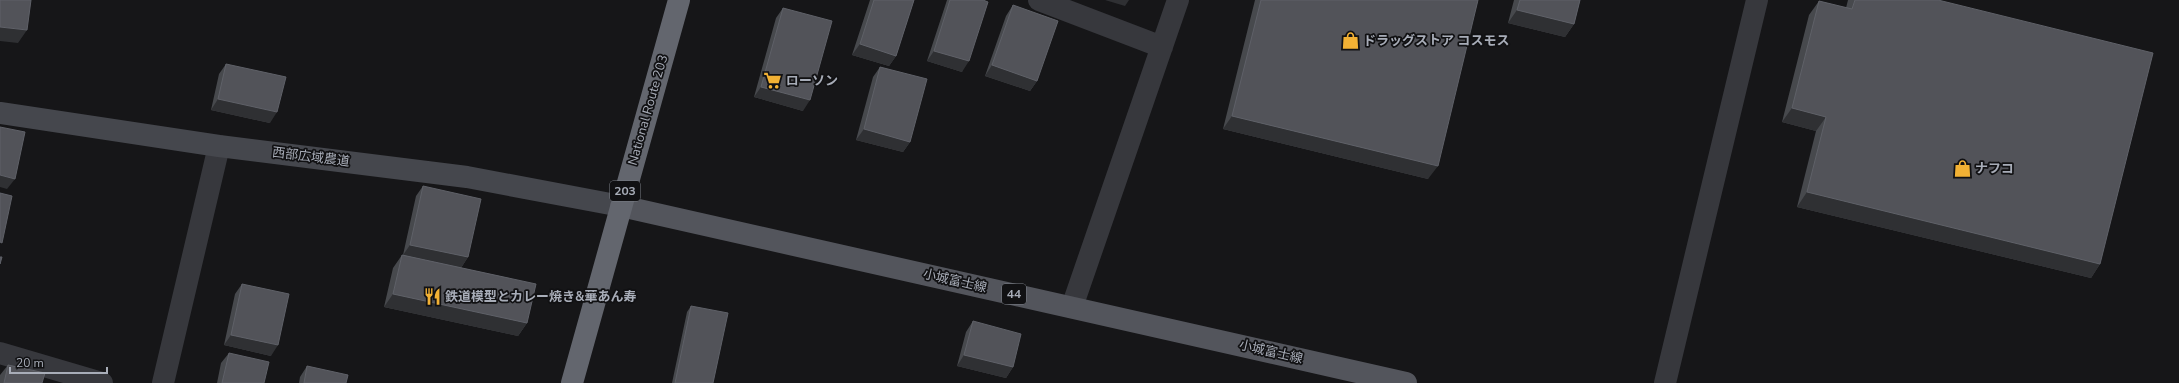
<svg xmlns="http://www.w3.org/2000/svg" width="2179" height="383" font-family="'Nunito Sans','Noto Sans JP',sans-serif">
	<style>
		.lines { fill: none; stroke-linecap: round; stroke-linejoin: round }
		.street { stroke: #37383d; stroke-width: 22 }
		.secondary { stroke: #45474d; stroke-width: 22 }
		.primary { stroke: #53555c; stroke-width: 22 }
		.highway { stroke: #63666e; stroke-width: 22 }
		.wall { fill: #47494d }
		.shaded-wall { fill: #2f3033 }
		.building { fill: #525359; stroke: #5f6168 }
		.labels { text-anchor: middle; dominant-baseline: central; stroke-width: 3.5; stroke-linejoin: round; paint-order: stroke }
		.shield { fill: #111113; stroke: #7b7e86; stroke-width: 1 }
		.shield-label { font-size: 12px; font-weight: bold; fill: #a8adb8 }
		.poi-label { font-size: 13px; font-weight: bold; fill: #a8adb8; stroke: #111113; text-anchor: start }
		.street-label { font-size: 13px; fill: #a8adb8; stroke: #111113 }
	</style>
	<rect width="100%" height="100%" fill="#161618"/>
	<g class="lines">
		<!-- street -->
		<path class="street" d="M1039,0L1162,47
			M1072,307L1178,0
			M0,353L102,383
			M163,383L219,146
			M1665,383L1757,0"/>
		<!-- secondary -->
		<path class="secondary" d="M0,113L219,146L467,177L621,206"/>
		<!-- primary -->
		<path class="primary" d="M621,206L1406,383"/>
		<!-- highway -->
		<path class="highway" d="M572,383L679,0"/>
	</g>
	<!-- wall -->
	<path class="wall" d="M870,0H914L896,56L889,66L852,55Z
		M947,0H983L962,72L927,61Z
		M1255,0H1478L1428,179L1223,129Z
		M1514,0H1580L1574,24L1565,37L1508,23Z
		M1848,0H1938L2100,264L2091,278L1797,207L1816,131L1782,122L1809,15L1819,1L1846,8Z
		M1013,5L1037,81L1030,91L985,76L1006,16Z
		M783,8L803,111L754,97L776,18Z
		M226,64L270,123L211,110L219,74Z
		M880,67L910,142L903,152L856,140L873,77Z
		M423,186L468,257L461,268L527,323L518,336L384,307L393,268L402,255H403L416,196Z
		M242,284L271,356L224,345L235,294Z
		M691,306L713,383H672L687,312Z
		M973,321L1013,367L1006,378L957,366L966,332Z
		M229,353L264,383H217L221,363Z
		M8,365L42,383H0V375Z
		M307,366L346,383H299L300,377Z"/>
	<!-- shaded-wall -->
	<path class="shaded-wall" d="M1105,0H1129L1125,6Z
		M1517,10L1574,24L1565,37L1508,23Z
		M0,27L27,30L18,43L0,41Z
		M860,44L896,56L889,66L852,55Z
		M934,51L969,61L962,72L927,61Z
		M992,65L1037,81L1030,91L985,76Z
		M761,87L810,100L803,111L754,97Z
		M218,99L277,112L270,123L211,110Z
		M1792,108L1826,117L1816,131L1782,122Z
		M1232,116L1438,166L1428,179L1223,129Z
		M864,129L910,142L903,152L856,140Z
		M0,175L15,179L7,189L0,187Z
		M1807,192L2100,264L2091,278L1797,207Z
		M410,245L468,257L461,268L403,255Z
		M393,294L527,323L518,336L384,307Z
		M231,335L278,345L271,356L224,345Z
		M964,355L1013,367L1006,378L957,366Z"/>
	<!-- building -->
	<path class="building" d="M0,0H31L27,30L0,27Z
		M874,0H914L896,56L860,44Z
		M950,0H983L988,2L969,61L934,51Z
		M1261,0H1478L1438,166L1232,116Z
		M1520,0H1580L1574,24L1517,10Z
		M1855,0H1938L2153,53L2100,264L1807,192L1826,117L1792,108L1819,1L1852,9Z
		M1013,5L1058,21L1037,81L992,65Z
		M783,8L832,21L810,100L761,87Z
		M226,64L286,77L277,112L218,99Z
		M880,67L927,79L910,142L864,129Z
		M0,127L25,132L15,179L0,175Z
		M423,186L481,199L468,257L410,245Z
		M0,193L12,196L2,243L0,242Z
		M402,255L536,284L527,323L393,294Z
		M0,257H2L0,264Z
		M242,284L289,294L278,345L231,335Z
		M691,306L728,313L713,383H675Z
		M973,321L1021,334L1013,367L964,355Z
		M229,353L269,362L264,383H222Z
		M8,365L45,373L42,383H4Z
		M307,366L348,375L346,383H304Z"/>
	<!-- icons -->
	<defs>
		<symbol id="shop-bare" viewBox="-9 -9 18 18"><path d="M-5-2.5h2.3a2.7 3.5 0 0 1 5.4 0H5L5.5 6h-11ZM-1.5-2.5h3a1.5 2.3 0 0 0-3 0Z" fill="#f2b134" stroke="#111113" stroke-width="2.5" paint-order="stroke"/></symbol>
		<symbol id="supermarket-bare" viewBox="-9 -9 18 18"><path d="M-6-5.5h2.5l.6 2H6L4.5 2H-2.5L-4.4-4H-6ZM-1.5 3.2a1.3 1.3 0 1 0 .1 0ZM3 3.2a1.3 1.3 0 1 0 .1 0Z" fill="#f2b134" stroke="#111113" stroke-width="2.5" paint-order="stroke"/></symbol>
		<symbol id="restaurant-bare" viewBox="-9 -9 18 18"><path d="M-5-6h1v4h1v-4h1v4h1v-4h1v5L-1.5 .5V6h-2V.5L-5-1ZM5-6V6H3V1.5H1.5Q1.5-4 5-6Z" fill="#f2b134" stroke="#111113" stroke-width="2.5" paint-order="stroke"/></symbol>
	</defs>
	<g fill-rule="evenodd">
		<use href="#shop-bare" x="1338" y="28" width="25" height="25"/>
		<use href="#supermarket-bare" x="760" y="68" width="25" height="25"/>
		<use href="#shop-bare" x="1950" y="156" width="25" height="25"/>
		<use href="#restaurant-bare" x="420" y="284" width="25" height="25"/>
	</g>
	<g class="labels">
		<!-- shield labels -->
		<g class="shield">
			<rect x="610" y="181" width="30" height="20" rx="3"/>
			<rect x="1002" y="284" width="24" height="20" rx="3"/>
		</g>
		<g class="shield-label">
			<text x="625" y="191">203</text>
			<text x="1014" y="294">44</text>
		</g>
		<!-- poi labels -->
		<g class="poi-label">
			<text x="1363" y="41">ドラッグストア コスモス</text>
			<text x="786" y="81">ローソン</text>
			<text x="1975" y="169">ナフコ</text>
			<text x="445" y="297">鉄道模型とカレー焼き&amp;華あん寿</text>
		</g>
		<!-- street labels -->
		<g class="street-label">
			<text transform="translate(648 110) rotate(-74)">National Route 203</text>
			<text transform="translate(311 157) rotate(7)">西部広域農道</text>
			<text transform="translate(955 281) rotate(13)">小城富士線</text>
			<text transform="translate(1271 352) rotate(13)">小城富士線</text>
		</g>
	</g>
	<!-- scale -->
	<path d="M10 367v6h97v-6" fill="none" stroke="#a8adb8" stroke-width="2"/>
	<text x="16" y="367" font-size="12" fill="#a8adb8" stroke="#111113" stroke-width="3" paint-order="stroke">20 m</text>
</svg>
